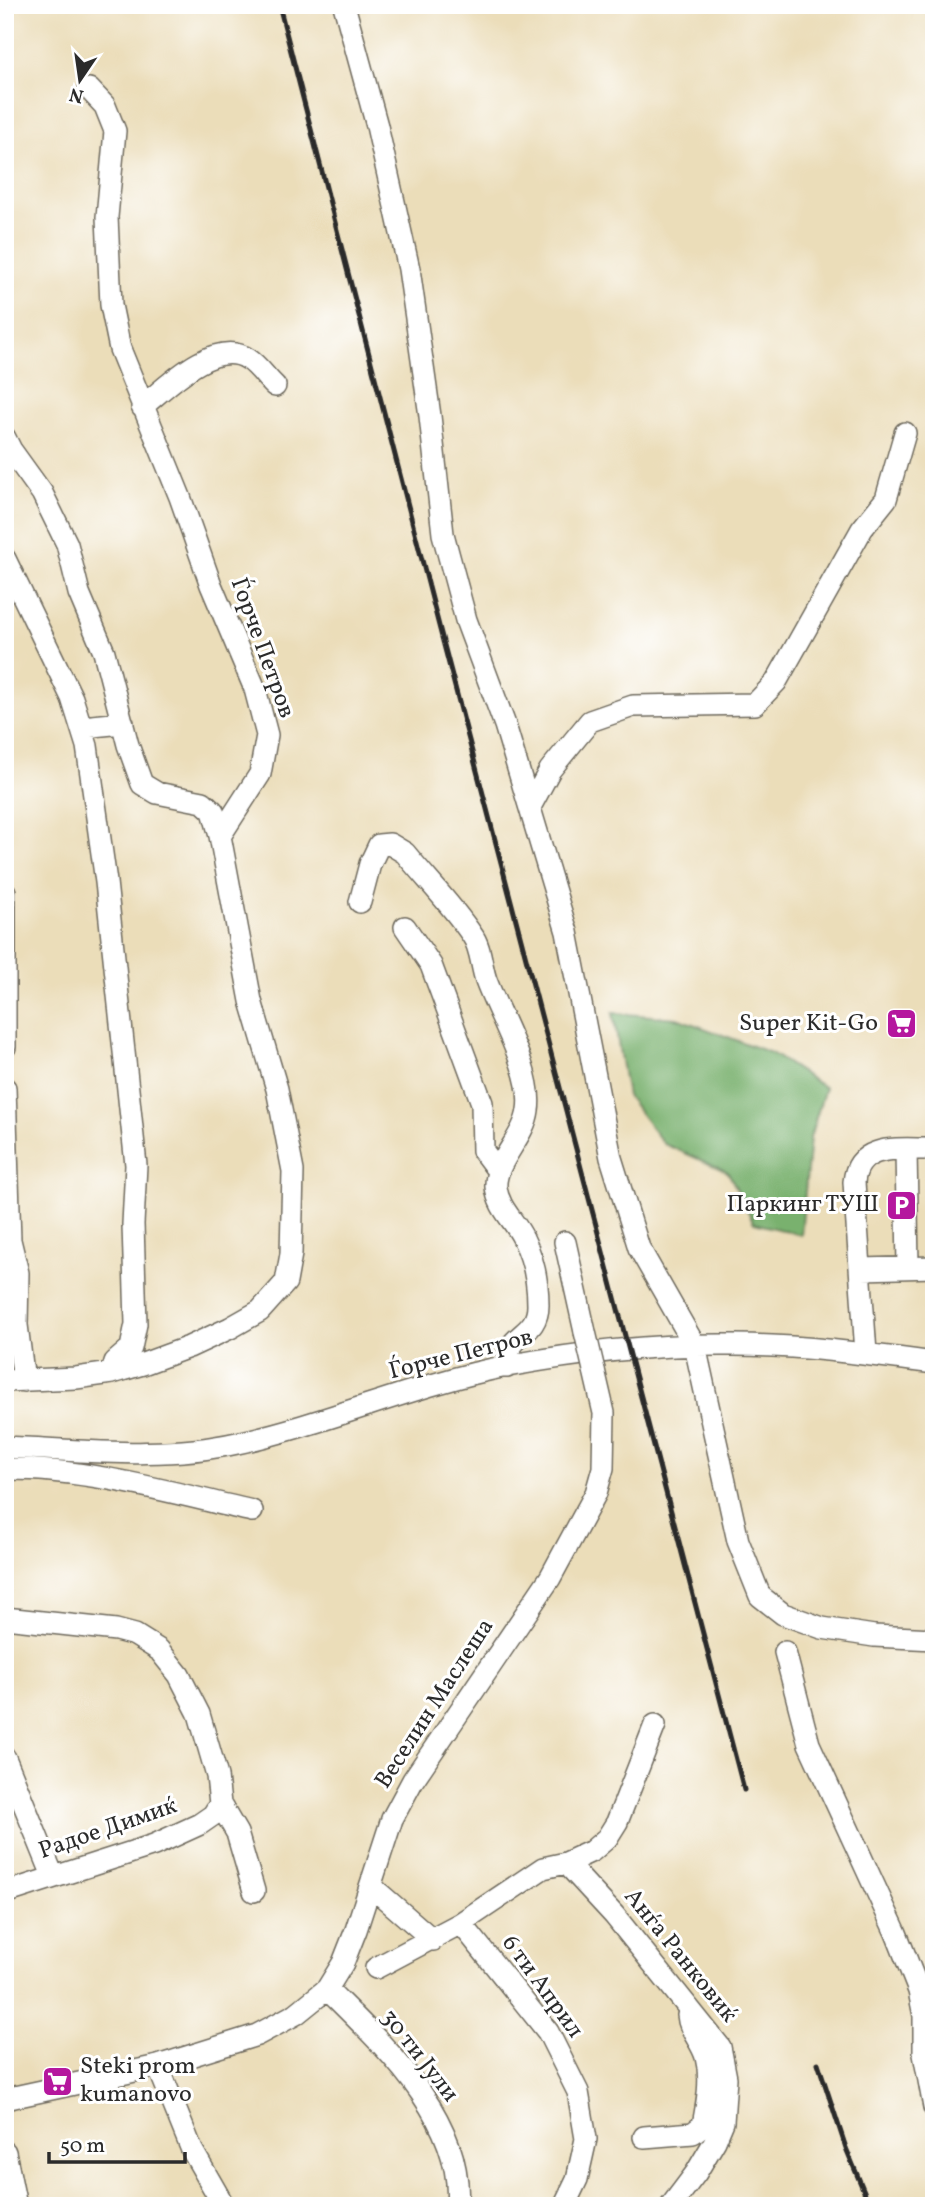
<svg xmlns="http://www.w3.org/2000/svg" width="939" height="2211" font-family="Vollkorn,serif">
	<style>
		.forest { fill: #79b16e; stroke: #526e4c; stroke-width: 2 }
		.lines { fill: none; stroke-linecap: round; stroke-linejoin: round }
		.minor-casing { stroke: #6e695d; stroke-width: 24 }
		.minor { stroke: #fff; stroke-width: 21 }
		.rail { stroke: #2b2b2b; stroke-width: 5 }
		.minor-bridge-casing { stroke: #6e695d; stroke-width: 24; stroke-linecap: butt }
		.minor-bridge { stroke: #fff; stroke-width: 21 }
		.labels { text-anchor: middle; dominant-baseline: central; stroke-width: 6; stroke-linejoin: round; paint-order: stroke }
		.street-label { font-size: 24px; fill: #2b2b2b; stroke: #fff }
		.poi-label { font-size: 24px; fill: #2b2b2b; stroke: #fff; text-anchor: end }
	</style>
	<rect width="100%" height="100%" fill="#fff"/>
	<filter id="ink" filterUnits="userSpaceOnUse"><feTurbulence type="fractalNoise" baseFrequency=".0143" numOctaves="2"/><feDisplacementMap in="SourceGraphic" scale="14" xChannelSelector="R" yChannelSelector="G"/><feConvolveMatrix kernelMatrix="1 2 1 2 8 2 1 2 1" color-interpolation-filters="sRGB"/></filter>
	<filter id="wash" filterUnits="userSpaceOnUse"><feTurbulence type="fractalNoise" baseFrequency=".00686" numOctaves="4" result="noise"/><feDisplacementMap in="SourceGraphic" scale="28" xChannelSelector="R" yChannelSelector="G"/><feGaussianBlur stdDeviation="1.57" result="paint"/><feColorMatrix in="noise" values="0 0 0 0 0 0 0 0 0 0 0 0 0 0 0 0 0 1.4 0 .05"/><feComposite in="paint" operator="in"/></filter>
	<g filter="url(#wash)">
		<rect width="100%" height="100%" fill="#ebddb9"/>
		<!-- forest -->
		<path class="forest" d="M613,1013L677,1018L771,1053L825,1088L810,1138L801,1235L754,1223L728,1172L664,1144L627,1096Z"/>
	</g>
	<g filter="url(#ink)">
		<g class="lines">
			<defs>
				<path id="minor" d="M344,5L377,126L409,269L430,416L443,534L466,620L505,725L567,932L611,1158L639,1248L695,1346L738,1541L760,1596L783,1614L822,1628L874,1636L934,1639
					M89,89L105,106L115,131L107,217L111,305L120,349L180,497L211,585L255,689L267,735L260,774L220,836
					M142,407C166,387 215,337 248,359C258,365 266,378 275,386
					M5,438L11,450L42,493L67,544L79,593L104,652L128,745L142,784L157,793L203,802L213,811L220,836L251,1001L277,1089L293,1171L291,1254L286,1282L260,1311L230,1328L189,1347L143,1364L112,1373L76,1378L5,1381
					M5,559L72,698L87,746L106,882L136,1165L133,1224L136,1324L131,1348L115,1362L112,1373
					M82,727L123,723
					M530,807L550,770L590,721L633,706L755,704L776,682L862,529L886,499L905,433
					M5,892V1047
					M360,902L370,864L379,845L390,844L405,853C427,880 453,906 472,935C481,947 481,966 486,980C499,1016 534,1073 528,1110C525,1137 494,1162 496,1187C498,1208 515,1221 523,1238C533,1258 538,1283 538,1305C538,1338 503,1333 507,1367
					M405,927L431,965L482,1103L483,1151L498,1171
					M5,1088L10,1240L18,1273L17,1325L24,1381
					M906,1150L908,1267
					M565,1242L585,1332
					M862,1269L934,1267
					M866,1353L854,1182C858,1141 903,1150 934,1149
					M5,1447C82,1450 162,1460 237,1443C329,1423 415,1384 507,1366C581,1352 659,1344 734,1345C801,1345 867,1354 934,1363
					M5,1469C87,1468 173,1493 252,1511
					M5,1618L116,1630L135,1635L159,1650L179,1675L199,1714L217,1776L220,1804L237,1833L254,1891
					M785,1652L809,1744L896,1933L919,1991L924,2016V2054L934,2107
					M5,1758L53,1876
					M566,1863L614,1915L720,2047L726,2078L723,2122L715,2141L696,2173L671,2206
					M372,1887L433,1940
					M5,1893L154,1845L200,1824L213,1815L220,1804
					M461,1923L548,2032L578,2092L586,2139L577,2179L564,2206
					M376,1968L461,1923L543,1868L566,1863L592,1851L607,1838L617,1822L655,1725
					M327,1989C383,2045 465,2119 457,2206
					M158,2066L192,2150L224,2206
					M5,2099L158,2066L257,2035L296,2014L327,1989L343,1963L356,1930L392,1819L413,1780L550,1578L596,1493L603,1468L604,1413L594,1370
					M644,2137L693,2133L703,2125C707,2104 712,2079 706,2057C702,2042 689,2031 688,2015
					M5,2152L16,2206"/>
			</defs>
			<!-- minor casing -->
			<use href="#minor" class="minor-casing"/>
			<!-- minor -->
			<use href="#minor" class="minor"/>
			<!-- rail -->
			<path class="rail" d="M279,5L439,626L744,1790
				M818,2063L846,2148L870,2206"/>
			<defs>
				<path id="minor-bridge" d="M585,1332L594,1370"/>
			</defs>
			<!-- minor-bridge casing -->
			<use href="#minor-bridge" class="minor-bridge-casing"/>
			<!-- minor-bridge -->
			<use href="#minor-bridge" class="minor-bridge"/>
		</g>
	</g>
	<!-- icons -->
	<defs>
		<symbol id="supermarket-square" viewBox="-11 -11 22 22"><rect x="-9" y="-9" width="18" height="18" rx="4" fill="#b5179e" stroke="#fff"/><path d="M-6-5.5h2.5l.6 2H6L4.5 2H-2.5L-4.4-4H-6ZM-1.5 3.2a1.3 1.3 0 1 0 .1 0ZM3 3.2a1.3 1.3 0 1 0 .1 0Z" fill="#fff"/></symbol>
		<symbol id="parking-square" viewBox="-11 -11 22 22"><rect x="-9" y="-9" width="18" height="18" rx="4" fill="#b5179e" stroke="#fff"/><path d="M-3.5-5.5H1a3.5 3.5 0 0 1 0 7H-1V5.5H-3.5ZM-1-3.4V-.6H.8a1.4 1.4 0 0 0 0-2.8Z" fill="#fff"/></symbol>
	</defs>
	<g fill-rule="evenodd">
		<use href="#supermarket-square" x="884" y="1006" width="35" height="35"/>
		<use href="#parking-square" x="884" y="1188" width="35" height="35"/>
		<use href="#supermarket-square" x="40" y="2064" width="35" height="35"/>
	</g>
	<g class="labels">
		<!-- street labels -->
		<g class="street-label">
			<text transform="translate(262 648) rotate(70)">Ѓорче Петров</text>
			<text transform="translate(461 1355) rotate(-14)">Ѓорче Петров</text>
			<text transform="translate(435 1704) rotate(-57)">Веселин Маслеша</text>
			<text transform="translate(108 1829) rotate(-19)">Радое Димиќ</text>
			<text transform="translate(680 1956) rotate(51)">Анѓа Ранковиќ</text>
			<text transform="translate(542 1987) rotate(54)">6 ти Април</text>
			<text transform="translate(419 2056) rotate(52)">30 ти Јули</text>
		</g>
		<!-- poi labels -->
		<g class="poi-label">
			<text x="878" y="1024">Super Kit-Go</text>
			<text x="879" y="1205">Паркинг ТУШ</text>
			<text x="80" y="2067" text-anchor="start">Steki prom<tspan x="80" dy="28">kumanovo</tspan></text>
		</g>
	</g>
	<!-- margin -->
	<rect width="939" height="2211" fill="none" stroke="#fff" stroke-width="28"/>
	<!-- north arrow -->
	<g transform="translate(80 80) rotate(193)" stroke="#ffffff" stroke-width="5" paint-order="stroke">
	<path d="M0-5L12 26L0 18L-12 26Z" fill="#2b2b2b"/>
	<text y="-10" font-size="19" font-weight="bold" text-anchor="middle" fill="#2b2b2b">N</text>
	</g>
	<!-- scale -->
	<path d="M49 2152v10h136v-10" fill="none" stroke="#2b2b2b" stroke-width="3.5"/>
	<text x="60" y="2152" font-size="21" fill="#2b2b2b" stroke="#ffffff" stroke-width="5" paint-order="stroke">50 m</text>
</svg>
